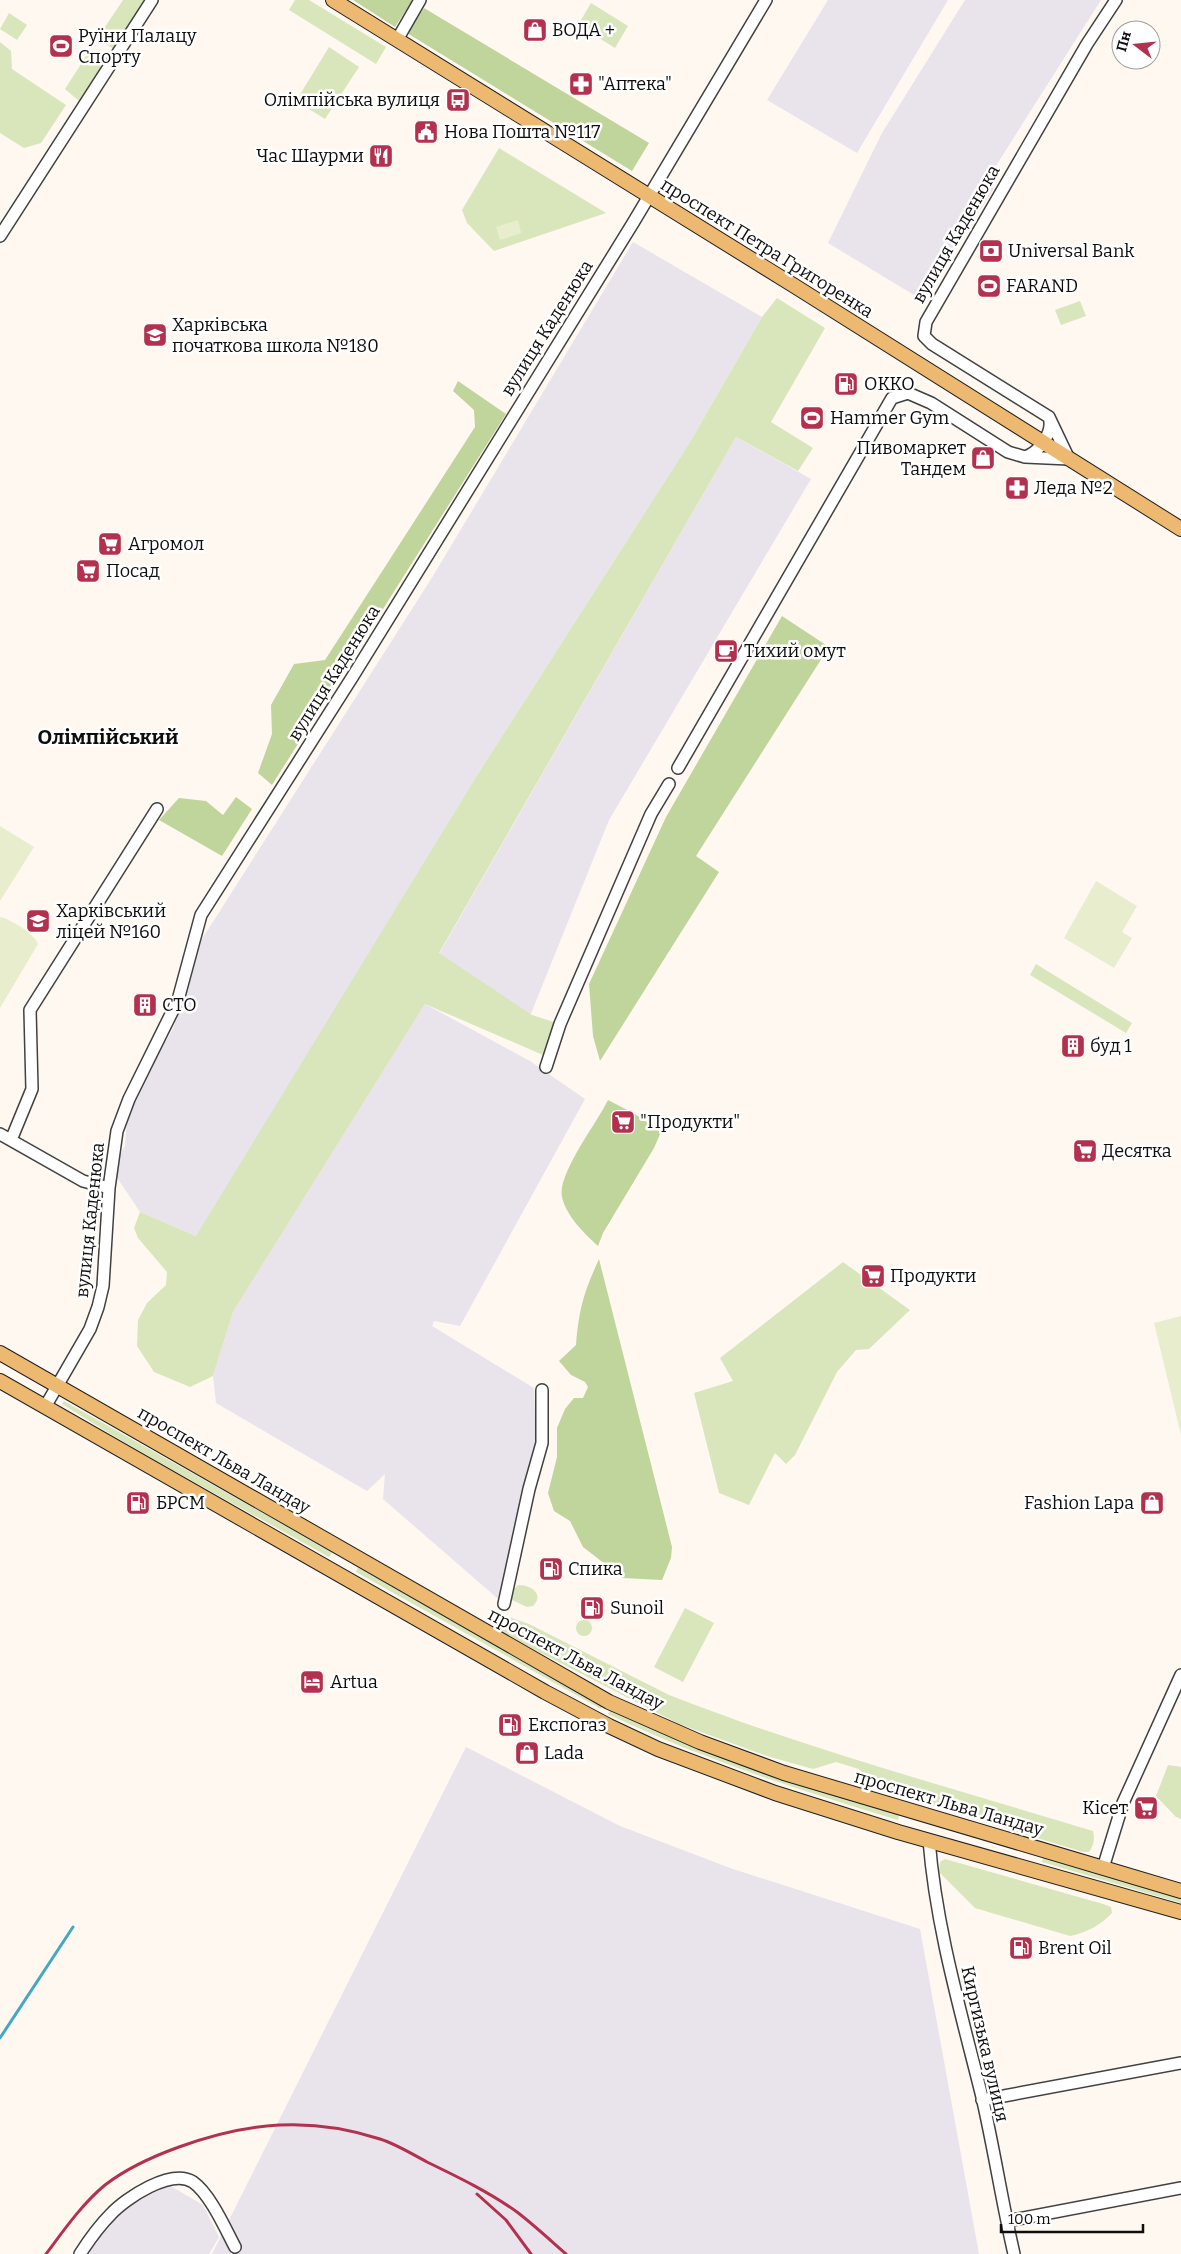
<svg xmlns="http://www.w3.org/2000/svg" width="1181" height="2254" font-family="Bitter,serif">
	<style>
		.industrial { fill: #e9e3ec }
		.green { fill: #d9e6bc }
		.forest { fill: #c0d59c }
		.pitch { fill: #e8eecd }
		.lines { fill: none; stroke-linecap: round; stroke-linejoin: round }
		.stream { stroke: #45a7c2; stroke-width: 3 }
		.minor-casing { stroke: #414141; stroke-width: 14 }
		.major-casing { stroke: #1f1f1f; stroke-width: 16 }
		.minor { stroke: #fff; stroke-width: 11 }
		.major { stroke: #edb870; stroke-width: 14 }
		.rail { stroke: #b3314f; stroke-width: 3 }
		.labels { text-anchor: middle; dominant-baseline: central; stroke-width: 5; stroke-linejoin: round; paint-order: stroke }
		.poi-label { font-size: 18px; fill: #0e0e0e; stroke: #fff; text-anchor: start }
		.street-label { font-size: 18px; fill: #0e0e0e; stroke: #fff }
		.quarter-label { font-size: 20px; font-weight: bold; fill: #0e0e0e; stroke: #fff }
	</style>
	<rect width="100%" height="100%" fill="#fef8f0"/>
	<!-- industrial -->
	<path class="industrial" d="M828,0H948L857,153L767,100Z
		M965,0H1101L985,183L994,188L924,301L828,243L882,133Z
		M633,242L762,317L690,442L476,777L203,1227L196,1236L140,1212L112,1170L125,1146L128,1104L173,1029L202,939L433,576Z
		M736,437L811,479L609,820L530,1016L439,954Z
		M425,1004L530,1061L585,1099L460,1326L434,1321L432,1326L534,1388L536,1446L507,1560V1590L504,1604L383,1499L385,1474L367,1491L216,1403L213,1376L233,1312Z
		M466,1747L620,1826L730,1868L920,1929L979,2254H212Z
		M169,2185L203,2205L219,2237L209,2254H88L116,2212Z"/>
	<!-- green -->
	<path class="green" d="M123,0H146L114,49L97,39Z
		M295,0H309L386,47L376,64L289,10Z
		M591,3L628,26L615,48L578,25Z
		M9,13L27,25L17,40L0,29Z
		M0,42L11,51L12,69L66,105L41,143L24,148L0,133Z
		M329,47L359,67L325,119L296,101Z
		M88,53L104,63L79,101L65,89Z
		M499,148L606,213L494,251L467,223L462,210Z
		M777,298L825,328L771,422L813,448L798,471L736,437L439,953L532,1015L560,1024L543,1055L425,1004L233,1312L213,1376L190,1387L154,1372L137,1346L138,1320L147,1303L166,1285L167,1272L138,1238L134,1228L140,1212L196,1236L476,777L690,442L762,317Z
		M1080,301L1086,316L1061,325L1055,310Z
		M1036,964L1132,1023L1126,1033L1030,975Z
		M843,1262L910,1310L869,1349L856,1350L837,1372L795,1455L786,1464L775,1453L749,1505L719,1493L694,1393L733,1381L720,1358Z
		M64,1401L332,1552L329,1557C240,1507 149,1459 62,1404Z
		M358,1567L464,1628L603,1705L601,1709L356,1572Z
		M518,1585C531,1585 545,1594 533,1606L527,1607L512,1600L511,1592Z
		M685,1608L714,1623L683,1682L654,1667Z
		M499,1617H509L529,1624L669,1695C807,1749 952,1788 1093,1831C1095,1839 1094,1845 1089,1852H1083L887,1792L870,1781L859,1769L836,1762L813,1769L767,1756L679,1724L502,1633L494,1625Z
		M576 1628a8 8 0 1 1 16 0a8 8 0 1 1-16 0Z
		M611,1708L775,1776L899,1815L898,1820C799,1790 702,1759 608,1714Z
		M1168,1765L1181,1767V1819L1176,1817L1156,1796Z
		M1043,1857L1181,1898V1903L1042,1862Z
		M945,1859L1103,1904L1111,1907L1112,1913C1101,1925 1086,1933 1070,1936L975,1908L939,1872L940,1862Z"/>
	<!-- forest -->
	<path class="forest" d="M353,0H411L412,1L395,27Z
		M424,8L649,143L632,171L407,33Z
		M458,381L506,414L272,785L258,773L272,734L271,705L294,664L325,660L475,427L474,410L453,391Z
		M782,616L829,647L696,856L719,872L600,1061L593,1036L589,984L666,817Z
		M236,797L252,809L222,856L159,820L179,798L206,801L223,815Z
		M608,1100L635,1114L661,1132L654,1148L603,1233L598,1246C585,1234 566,1216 562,1197C557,1174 597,1123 608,1100Z
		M599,1259L672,1547L671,1558L662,1580L623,1578L583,1547L570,1521L554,1511L548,1493L557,1457V1428L565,1409L574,1398H583L588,1387L585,1382L571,1375L559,1361L576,1345C579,1308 584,1292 599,1259Z"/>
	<!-- pitch -->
	<path class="pitch" d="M518,220L521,233L500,240L496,227Z
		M0,826L34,847L0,901Z
		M1096,881L1137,906L1122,932L1132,938L1114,968L1064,938Z
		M0,917C9,918 36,935 38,944L0,1008Z
		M1181,1316V1435L1154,1323Z"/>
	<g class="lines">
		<!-- stream -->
		<path class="stream" d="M0,2038L73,1927"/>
		<defs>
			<path id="minor" d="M397,40L420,0
				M0,236L152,0
				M1025,457C1040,452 1054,431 1049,417L932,344L924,336L926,322L1087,44L1116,0
				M678,768L892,398L908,393L931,403L1008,452L1025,457L1069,459L1049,417
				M546,1067L560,1024L651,814L669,784
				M0,1134L83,1181L109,1188
				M11,1140L32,1089L30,1010L157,809
				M45,1407L90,1329L98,1307L103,1286L109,1188L117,1131L129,1099L178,1000L201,915L353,676L633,223L766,0
				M504,1604L529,1489L542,1443V1390
				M929,1840C936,1928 961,2012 982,2097C994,2149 1002,2202 1014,2254
				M1103,1868L1123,1803L1181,1675
				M982,2100L1181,2063
				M1007,2221L1181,2188
				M80,2254C89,2240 99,2226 111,2214C126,2198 171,2168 193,2182C210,2194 225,2228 235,2247"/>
			<path id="major" d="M333,0L793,285L1181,529
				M0,1353L609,1702L700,1742L784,1773L1181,1891
				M0,1381L545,1692L609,1726L658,1749L775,1793L898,1832L1181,1912"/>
		</defs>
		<!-- minor casing -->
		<use href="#minor" class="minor-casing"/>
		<!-- major casing -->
		<use href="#major" class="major-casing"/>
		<!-- minor -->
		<use href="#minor" class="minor"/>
		<!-- major -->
		<use href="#major" class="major"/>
		<!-- rail -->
		<path class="rail" d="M477,2194L506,2220L531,2254
			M46,2254C64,2230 82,2204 105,2185C127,2168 154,2156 179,2147C247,2122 311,2116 380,2139C396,2144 412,2154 427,2162C458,2177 489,2192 517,2212C534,2225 550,2240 566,2254"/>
	</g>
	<!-- icons -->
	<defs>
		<symbol id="shop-square" viewBox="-11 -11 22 22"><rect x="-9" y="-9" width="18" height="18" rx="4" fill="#b3314f" stroke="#fff"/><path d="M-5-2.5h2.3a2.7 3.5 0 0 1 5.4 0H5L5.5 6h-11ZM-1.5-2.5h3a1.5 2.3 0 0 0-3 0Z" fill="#fff"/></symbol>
		<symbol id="stadium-square" viewBox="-11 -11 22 22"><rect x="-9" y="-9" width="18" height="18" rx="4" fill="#b3314f" stroke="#fff"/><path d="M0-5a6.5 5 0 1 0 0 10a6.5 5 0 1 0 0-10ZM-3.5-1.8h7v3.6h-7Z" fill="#fff"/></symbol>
		<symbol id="pharmacy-square" viewBox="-11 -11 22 22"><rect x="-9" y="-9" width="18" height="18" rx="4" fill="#b3314f" stroke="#fff"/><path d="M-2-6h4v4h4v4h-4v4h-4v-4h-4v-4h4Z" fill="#fff"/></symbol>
		<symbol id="bus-square" viewBox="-11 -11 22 22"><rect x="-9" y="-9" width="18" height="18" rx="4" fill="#b3314f" stroke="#fff"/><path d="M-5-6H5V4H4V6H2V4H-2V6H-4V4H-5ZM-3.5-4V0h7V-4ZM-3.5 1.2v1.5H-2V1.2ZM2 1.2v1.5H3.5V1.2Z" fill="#fff"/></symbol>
		<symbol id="civic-square" viewBox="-11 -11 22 22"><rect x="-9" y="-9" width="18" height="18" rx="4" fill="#b3314f" stroke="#fff"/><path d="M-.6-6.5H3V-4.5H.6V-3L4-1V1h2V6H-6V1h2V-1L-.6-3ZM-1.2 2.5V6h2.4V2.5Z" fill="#fff"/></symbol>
		<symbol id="restaurant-square" viewBox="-11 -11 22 22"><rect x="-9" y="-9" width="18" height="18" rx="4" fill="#b3314f" stroke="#fff"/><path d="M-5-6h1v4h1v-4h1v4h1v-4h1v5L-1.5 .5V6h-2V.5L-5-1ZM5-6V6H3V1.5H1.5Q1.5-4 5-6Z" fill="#fff"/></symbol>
		<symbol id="bank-square" viewBox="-11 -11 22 22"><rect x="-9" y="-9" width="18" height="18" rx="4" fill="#b3314f" stroke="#fff"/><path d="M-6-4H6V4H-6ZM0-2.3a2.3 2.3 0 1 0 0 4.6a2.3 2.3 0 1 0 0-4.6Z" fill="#fff"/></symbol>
		<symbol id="school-square" viewBox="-11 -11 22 22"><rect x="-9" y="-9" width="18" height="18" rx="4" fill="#b3314f" stroke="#fff"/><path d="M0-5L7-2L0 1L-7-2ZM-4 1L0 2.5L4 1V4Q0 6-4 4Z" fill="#fff"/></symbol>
		<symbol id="fuel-square" viewBox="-11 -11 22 22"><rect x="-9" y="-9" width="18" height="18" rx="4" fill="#b3314f" stroke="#fff"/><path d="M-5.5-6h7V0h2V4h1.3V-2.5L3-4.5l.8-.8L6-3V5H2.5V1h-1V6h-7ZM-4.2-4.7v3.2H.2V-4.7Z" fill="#fff"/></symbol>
		<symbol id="supermarket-square" viewBox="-11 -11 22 22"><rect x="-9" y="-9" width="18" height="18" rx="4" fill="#b3314f" stroke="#fff"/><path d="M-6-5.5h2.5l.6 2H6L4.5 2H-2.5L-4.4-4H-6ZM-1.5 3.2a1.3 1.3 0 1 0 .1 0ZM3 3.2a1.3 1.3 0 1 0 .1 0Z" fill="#fff"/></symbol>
		<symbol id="cafe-square" viewBox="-11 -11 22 22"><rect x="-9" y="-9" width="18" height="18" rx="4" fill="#b3314f" stroke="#fff"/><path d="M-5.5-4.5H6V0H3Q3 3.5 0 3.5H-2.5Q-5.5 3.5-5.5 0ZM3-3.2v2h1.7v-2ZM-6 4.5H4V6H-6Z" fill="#fff"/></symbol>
		<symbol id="building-square" viewBox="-11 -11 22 22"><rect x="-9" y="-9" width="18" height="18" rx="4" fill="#b3314f" stroke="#fff"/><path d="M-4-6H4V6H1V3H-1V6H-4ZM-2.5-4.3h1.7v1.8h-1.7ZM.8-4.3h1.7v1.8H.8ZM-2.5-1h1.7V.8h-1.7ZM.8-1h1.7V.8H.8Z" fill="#fff"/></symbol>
		<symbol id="hotel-square" viewBox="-11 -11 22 22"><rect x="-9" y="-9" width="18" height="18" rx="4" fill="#b3314f" stroke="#fff"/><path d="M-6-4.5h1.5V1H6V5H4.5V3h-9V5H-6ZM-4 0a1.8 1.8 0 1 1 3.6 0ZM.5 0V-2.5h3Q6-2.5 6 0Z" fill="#fff"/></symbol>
	</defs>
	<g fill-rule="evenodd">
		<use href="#shop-square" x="521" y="16" width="28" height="28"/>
		<use href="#stadium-square" x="47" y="32" width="28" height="28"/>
		<use href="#pharmacy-square" x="567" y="70" width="28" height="28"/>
		<use href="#bus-square" x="444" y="86" width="28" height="28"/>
		<use href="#civic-square" x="412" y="118" width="28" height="28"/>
		<use href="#restaurant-square" x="367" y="142" width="28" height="28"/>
		<use href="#bank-square" x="977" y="237" width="28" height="28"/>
		<use href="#stadium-square" x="975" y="272" width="28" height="28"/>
		<use href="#school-square" x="141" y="321" width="28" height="28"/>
		<use href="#fuel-square" x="832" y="370" width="28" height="28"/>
		<use href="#stadium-square" x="798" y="404" width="28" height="28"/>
		<use href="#shop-square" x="969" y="444" width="28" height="28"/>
		<use href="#pharmacy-square" x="1003" y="474" width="28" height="28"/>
		<use href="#supermarket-square" x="96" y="530" width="28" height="28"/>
		<use href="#supermarket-square" x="74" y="557" width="28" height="28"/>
		<use href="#cafe-square" x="712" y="637" width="28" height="28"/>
		<use href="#school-square" x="24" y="907" width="28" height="28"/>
		<use href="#building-square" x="131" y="991" width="28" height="28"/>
		<use href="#building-square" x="1059" y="1032" width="28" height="28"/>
		<use href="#supermarket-square" x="609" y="1108" width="28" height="28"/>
		<use href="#supermarket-square" x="1071" y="1137" width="28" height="28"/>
		<use href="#supermarket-square" x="859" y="1262" width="28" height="28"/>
		<use href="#fuel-square" x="124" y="1489" width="28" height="28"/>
		<use href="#shop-square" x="1138" y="1489" width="28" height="28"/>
		<use href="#fuel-square" x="537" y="1555" width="28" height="28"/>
		<use href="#fuel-square" x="578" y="1594" width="28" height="28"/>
		<use href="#hotel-square" x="298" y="1668" width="28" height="28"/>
		<use href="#fuel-square" x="496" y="1711" width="28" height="28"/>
		<use href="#shop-square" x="513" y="1739" width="28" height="28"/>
		<use href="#supermarket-square" x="1132" y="1794" width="28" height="28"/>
		<use href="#fuel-square" x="1007" y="1934" width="28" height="28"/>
	</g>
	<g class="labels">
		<!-- poi labels -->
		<g class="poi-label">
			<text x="552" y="30">ВОДА +</text>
			<text x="78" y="36">Руїни Палацу<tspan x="78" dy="21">Спорту</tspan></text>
			<text x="598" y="84">"Аптека"</text>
			<text x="440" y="100" text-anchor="end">Олімпійська вулиця</text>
			<text x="444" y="132">Нова Пошта №117</text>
			<text x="364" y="156" text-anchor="end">Час Шаурми</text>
			<text x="1008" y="251">Universal Bank</text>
			<text x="1006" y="286">FARAND</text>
			<text x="172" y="325">Харківська<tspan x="172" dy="21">початкова школа №180</tspan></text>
			<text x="864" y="384">ОККО</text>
			<text x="830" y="418">Hammer Gym</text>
			<text x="966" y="448" text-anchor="end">Пивомаркет<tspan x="966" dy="21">Тандем</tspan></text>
			<text x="1034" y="488">Леда №2</text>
			<text x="128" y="544">Агромол</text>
			<text x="106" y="571">Посад</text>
			<text x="744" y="651">Тихий омут</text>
			<text x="56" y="911">Харківський<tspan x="56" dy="21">ліцей №160</tspan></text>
			<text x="162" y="1005">СТО</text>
			<text x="1090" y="1046">буд 1</text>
			<text x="640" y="1122">"Продукти"</text>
			<text x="1102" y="1151">Десятка</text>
			<text x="890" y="1276">Продукти</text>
			<text x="156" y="1503">БРСМ</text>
			<text x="1134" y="1503" text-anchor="end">Fashion Lapa</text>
			<text x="568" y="1569">Спика</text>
			<text x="610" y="1608">Sunoil</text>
			<text x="330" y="1682">Artua</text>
			<text x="528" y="1725">Експогаз</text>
			<text x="544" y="1753">Lada</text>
			<text x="1128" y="1808" text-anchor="end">Кісет</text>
			<text x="1038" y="1948">Brent Oil</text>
		</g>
		<!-- street labels -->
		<g class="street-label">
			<text transform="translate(956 234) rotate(-60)">вулиця Каденюка</text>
			<text transform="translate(767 248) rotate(32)">проспект Петра Григоренка</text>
			<text transform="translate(547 328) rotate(-58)">вулиця Каденюка</text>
			<text transform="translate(334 673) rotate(-58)">вулиця Каденюка</text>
			<text transform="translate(90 1220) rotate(-84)">вулиця Каденюка</text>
			<text transform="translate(224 1460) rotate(30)">проспект Льва Ландау</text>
			<text transform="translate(576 1659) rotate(28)">проспект Льва Ландау</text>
			<text transform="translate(949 1803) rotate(16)">проспект Льва Ландау</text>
			<text transform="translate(985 2044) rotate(77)">Киргизька вулиця</text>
		</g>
		<!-- quarter labels -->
		<g class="quarter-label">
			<text x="108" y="737">Олімпійський</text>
		</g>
	</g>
	<!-- north arrow -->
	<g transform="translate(1136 45) rotate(286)"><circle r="24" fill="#ffffff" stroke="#9f9f9f"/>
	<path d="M0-4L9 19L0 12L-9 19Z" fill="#b3314f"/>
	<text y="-8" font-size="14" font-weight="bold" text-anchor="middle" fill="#0e0e0e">Пн</text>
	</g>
	<!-- scale -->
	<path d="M1001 2224v8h142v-8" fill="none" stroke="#0e0e0e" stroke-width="2.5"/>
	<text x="1008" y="2224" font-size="15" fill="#0e0e0e" stroke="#ffffff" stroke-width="4" paint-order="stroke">100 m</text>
</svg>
